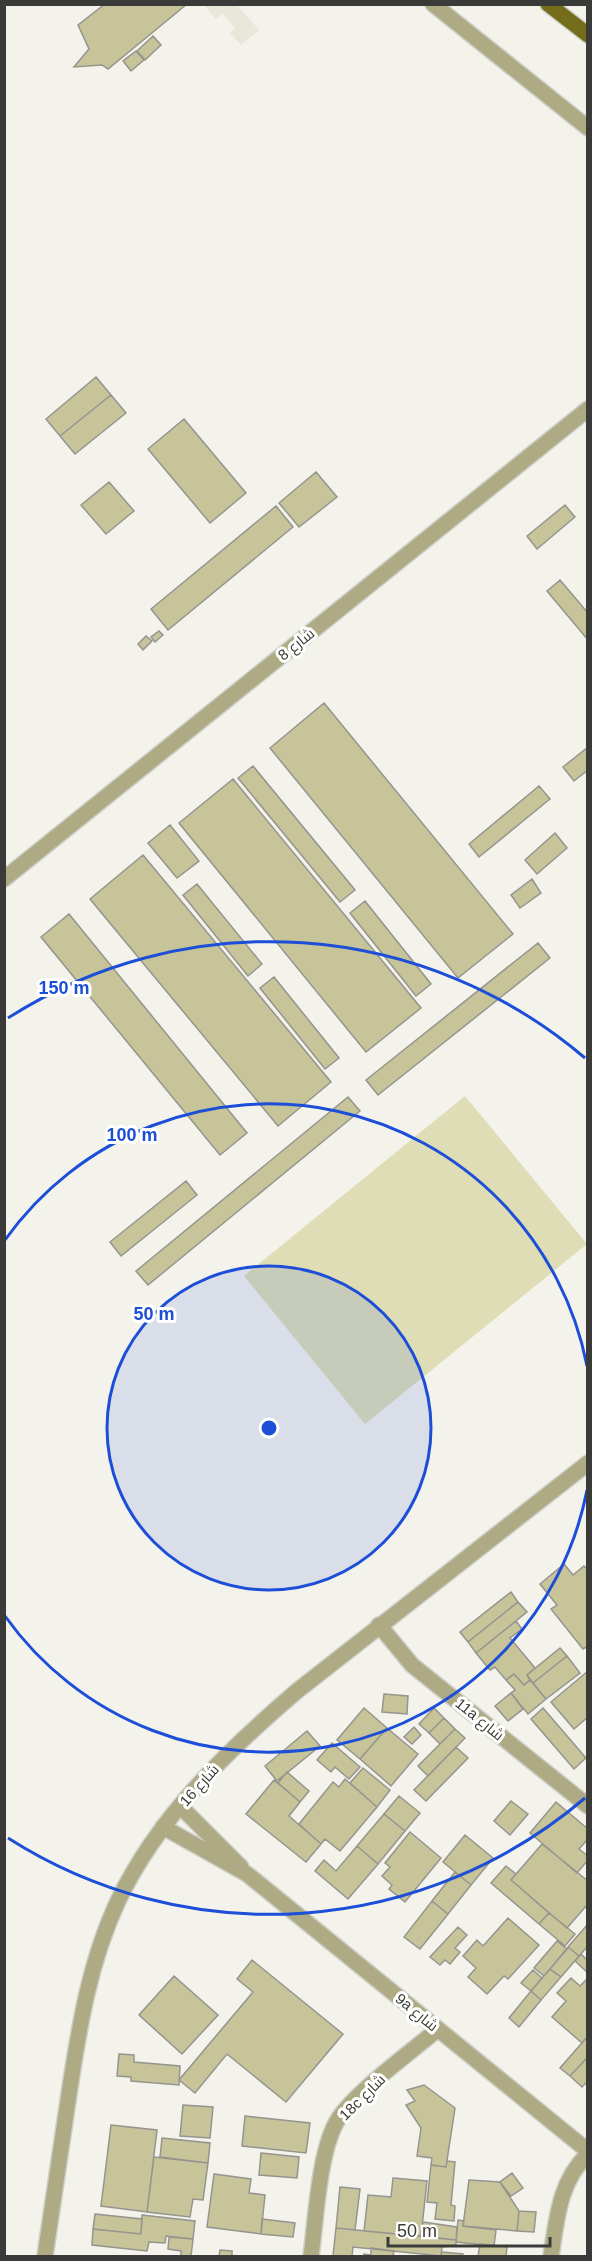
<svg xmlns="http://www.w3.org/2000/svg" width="592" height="2261" font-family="Helvetica,Cairo,sans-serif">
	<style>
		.built { fill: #e8e7d9 }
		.green { fill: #dfddb5 }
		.building { fill: #c7c49a; stroke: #95948e; stroke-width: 1.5 }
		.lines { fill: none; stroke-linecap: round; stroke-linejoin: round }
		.minor-casing { stroke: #cecec8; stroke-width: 18 }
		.tertiary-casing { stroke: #cecec8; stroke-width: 18 }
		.primary-casing { stroke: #cecec8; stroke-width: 18 }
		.minor { stroke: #adaa84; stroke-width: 15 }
		.tertiary { stroke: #adaa84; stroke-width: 15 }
		.primary { stroke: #746d1c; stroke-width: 15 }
		.ring { fill: none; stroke: #1d4ed8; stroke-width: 3 }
		.labels { text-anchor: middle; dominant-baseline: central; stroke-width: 6; stroke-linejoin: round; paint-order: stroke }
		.street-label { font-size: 15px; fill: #3a3a38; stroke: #fffffe }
		.centre { fill: #1d4ed8; stroke: #fffffe; stroke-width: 3 }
		.ring-label { font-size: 18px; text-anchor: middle; font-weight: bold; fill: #1d4ed8; stroke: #fffffe; stroke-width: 6; stroke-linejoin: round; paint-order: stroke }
	</style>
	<rect width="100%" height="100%" fill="#f3f3ec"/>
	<!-- built -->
	<path class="built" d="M204,5H237L259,30L241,45L230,33L235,28L223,14L216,19Z"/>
	<!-- green -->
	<path class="green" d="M465,1096L587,1244L365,1424L244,1276Z"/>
	<!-- building -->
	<path class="building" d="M105,4H187L108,69L102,65L74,67L89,49L78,25Z
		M153,36L161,45L145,60L137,51Z
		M136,51L144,60L131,71L123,61Z
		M96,377L111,395L60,436L46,419Z
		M111,395L126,413L75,454L60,436Z
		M184,419L246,493L210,523L148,449Z
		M316,472L337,497L299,527L279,503Z
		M109,482L134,511L106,534L81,505Z
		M565,505L575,517L537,549L527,536Z
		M276,506L293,527L168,630L151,609Z
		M560,580L588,613V640L547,591Z
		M159,631L163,635L155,642L151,637Z
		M146,636L152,641L143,650L138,644Z
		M324,703L513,934L458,978L270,748Z
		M588,747V770L574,781L563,767Z
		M253,766L355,890L340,902L238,778Z
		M233,779L421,1008L366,1052L179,823Z
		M539,786L550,799L479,857L469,844Z
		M170,825L199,861L177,878L148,843Z
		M555,833L567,848L537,874L525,860Z
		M143,855L331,1082L278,1126L90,899Z
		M532,879L541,893L520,908L511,895Z
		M197,884L262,964L248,976L183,895Z
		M365,901L431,984L416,996L350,913Z
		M69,914L247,1133L220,1155L41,937Z
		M538,943L550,958L378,1095L366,1080Z
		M274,977L339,1058L325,1069L260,988Z
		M348,1097L360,1111L148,1285L136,1271Z
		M186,1181L197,1195L121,1256L110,1242Z
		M564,1564L573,1575L584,1566L588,1570V1646L583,1649L551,1609L557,1605L540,1584Z
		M511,1592L518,1602L468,1642L460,1632Z
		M518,1602L527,1612L476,1653L468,1642Z
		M516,1621L522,1629L510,1638L535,1668L527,1675L530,1680L524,1685L514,1674L506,1680L495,1667L490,1670L476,1653Z
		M560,1648L567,1656L533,1683L527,1675Z
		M567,1656L580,1673L546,1699L533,1683Z
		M588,1671V1717L574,1729L551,1702Z
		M514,1674L524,1685L530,1680L546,1699L528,1714L511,1693L515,1690L506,1680Z
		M511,1693L523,1709L508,1721L495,1706Z
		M384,1694L408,1696L407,1714L382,1712Z
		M364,1708L387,1728L360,1759L337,1740Z
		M434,1708L444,1718L429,1733L419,1724Z
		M543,1708L586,1758L574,1769L531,1719Z
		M444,1718L455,1729L440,1744L429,1733Z
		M414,1727L421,1735L412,1744L404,1737Z
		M387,1728L418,1754L391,1786L360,1759Z
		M455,1729L465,1738L428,1776L418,1766Z
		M307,1731L320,1746L277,1781L265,1766Z
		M332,1743L360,1767L349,1779L335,1767L331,1772L317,1760Z
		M456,1747L468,1758L426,1801L414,1790Z
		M363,1768L390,1790L377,1807L350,1783Z
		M287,1772L309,1791L300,1802L278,1783Z
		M345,1779L377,1807L340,1851L325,1839L321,1844L299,1824L333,1782L339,1787Z
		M274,1780L300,1802L289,1816L321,1844L306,1862L246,1814Z
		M399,1796L420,1813L405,1831L384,1814Z
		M511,1801L528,1814L510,1835L494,1821Z
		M556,1802L588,1829V1839L579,1849L588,1856V1860L577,1873L530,1833Z
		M384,1814L405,1831L378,1864L357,1846Z
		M410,1832L441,1858L405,1902L389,1889L392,1885L382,1876L390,1867L385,1863Z
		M465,1835L493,1858L471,1885L443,1862Z
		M542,1844L588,1881V1904L567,1928L511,1880Z
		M357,1846L378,1864L348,1899L315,1871L324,1860L336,1871Z
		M506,1866L516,1874L511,1880L549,1913L539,1924L491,1883Z
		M455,1872L471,1885L448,1914L432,1901Z
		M432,1901L448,1914L420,1949L404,1937Z
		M549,1913L575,1934L565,1946L539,1924Z
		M508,1918L539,1945L508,1979L504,1976L487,1994L468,1977L476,1968L463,1956L477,1940L483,1946Z
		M588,1924V1946L579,1956L568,1947Z
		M458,1927L467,1935L455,1948L460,1952L450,1964L445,1960L440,1965L430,1957Z
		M557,1941L567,1949L544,1976L534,1968Z
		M568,1947L579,1956L561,1977L550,1969Z
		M581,1954L588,1961V1973L575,1961Z
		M252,1960L343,2034L286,2102L227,2054L195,2093L179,2080L253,1992L237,1979Z
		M550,1969L561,1977L541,2000L531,1991Z
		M533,1970L542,1978L531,1991L521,1983Z
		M174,1976L218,2015L182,2054L139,2015Z
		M571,1978L580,1986L588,1978V2036L582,2043L552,2017L566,2001L557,1993Z
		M531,1991L541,2000L519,2027L509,2018Z
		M588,2036V2057L570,2076L560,2068Z
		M119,2054L134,2055V2062L180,2066L179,2085L131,2081V2077L117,2076Z
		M588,2057V2081L582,2087L570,2076Z
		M424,2085L455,2108L446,2167L431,2165L432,2158L417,2156L421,2128L406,2105L415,2101L407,2090Z
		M183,2105L213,2107L210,2138L180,2136Z
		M245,2116L310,2123L306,2153L242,2146Z
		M111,2125L157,2130L147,2212L101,2206Z
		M162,2138L210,2143L208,2163L160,2157Z
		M261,2153L299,2157L297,2178L259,2175Z
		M154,2157L208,2163L203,2200L193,2199L190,2217L147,2212Z
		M447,2161L455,2162L451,2205L455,2206L454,2221L435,2219L437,2203L427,2202L431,2165L446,2167Z
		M512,2173L523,2188L511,2196L500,2182Z
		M214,2174L251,2179L249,2193L265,2195L261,2234L207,2227Z
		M393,2178L427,2181L421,2236L364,2231L368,2195L391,2197Z
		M469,2180L500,2182L519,2211L517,2231L463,2226Z
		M340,2187L360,2189L355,2230L336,2228Z
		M519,2211L536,2212L534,2232L517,2231Z
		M95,2214L142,2219L141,2234L93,2229Z
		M142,2215L195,2221L193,2239L166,2236L165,2243L149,2242L147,2251L92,2245L93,2229L141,2234Z
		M262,2219L295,2223L293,2237L261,2234Z
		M458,2220L464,2221L463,2226L496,2230L494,2246L456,2242Z
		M423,2222L457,2227L456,2240L421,2236Z
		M336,2228L456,2240V2245L442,2247L441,2256L353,2247L352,2256H333Z
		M169,2237L193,2239L191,2256H181V2251L168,2249Z
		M480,2244L507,2247L506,2256H478Z
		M371,2248L394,2251L393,2256H363L364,2254L371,2255Z
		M220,2250L232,2251V2256H219Z
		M442,2252L463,2254L462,2256H441Z"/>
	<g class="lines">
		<defs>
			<path id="minor" d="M433,4L588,128
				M379,1625L412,1665L588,1806
				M180,1806L241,1867
				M163,1827L247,1874L588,2151
				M311,2256C316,2220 319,2147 339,2118C357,2091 411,2052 438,2029
				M551,2256C557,2218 559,2182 588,2154"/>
			<path id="tertiary" d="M4,879L588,409
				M45,2256C53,2202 61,2148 69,2094C79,2028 89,1963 118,1901C158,1817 227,1751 297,1691L588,1463"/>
			<path id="primary" d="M548,4L588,35"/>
		</defs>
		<!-- minor casing -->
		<use href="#minor" class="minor-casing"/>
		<!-- tertiary casing -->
		<use href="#tertiary" class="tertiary-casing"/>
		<!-- primary casing -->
		<use href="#primary" class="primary-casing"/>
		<!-- minor -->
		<use href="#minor" class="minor"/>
		<!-- tertiary -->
		<use href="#tertiary" class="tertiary"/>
		<!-- primary -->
		<use href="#primary" class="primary"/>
	</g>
	<!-- distance rings -->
	<circle cx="269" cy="1428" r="162" fill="#1d4ed8" fill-opacity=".12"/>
	<g class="ring">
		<circle cx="269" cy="1428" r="162"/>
		<path d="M587 1490A324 324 0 0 1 5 1616M5 1240A324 324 0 0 1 587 1366"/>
		<path d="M585 1798A486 486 0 0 1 8 1838M8 1018A486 486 0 0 1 585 1058"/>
	</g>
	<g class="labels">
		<!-- street labels -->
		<g class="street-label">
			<text transform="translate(296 644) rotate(-39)">شارع 8</text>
			<text transform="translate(480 1719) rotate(39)">11a شارع</text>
			<text transform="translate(199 1785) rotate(-48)">شارع 16</text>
			<text transform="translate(417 2012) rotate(39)">9a شارع</text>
			<text transform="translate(362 2097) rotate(-45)">18c شارع</text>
		</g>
	</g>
	<circle cx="269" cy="1428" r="9" class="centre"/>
	<g class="ring-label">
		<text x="64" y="994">150 m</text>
		<text x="132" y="1141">100 m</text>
		<text x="154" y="1320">50 m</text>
	</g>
	<!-- border -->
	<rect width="592" height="2261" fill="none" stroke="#3a3a38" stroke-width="12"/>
	<!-- scale -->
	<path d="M388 2237v9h162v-9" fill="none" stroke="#3a3a38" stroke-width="3"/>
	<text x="397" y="2237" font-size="18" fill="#3a3a38" stroke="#fffffe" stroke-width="4.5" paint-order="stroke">50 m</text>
</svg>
